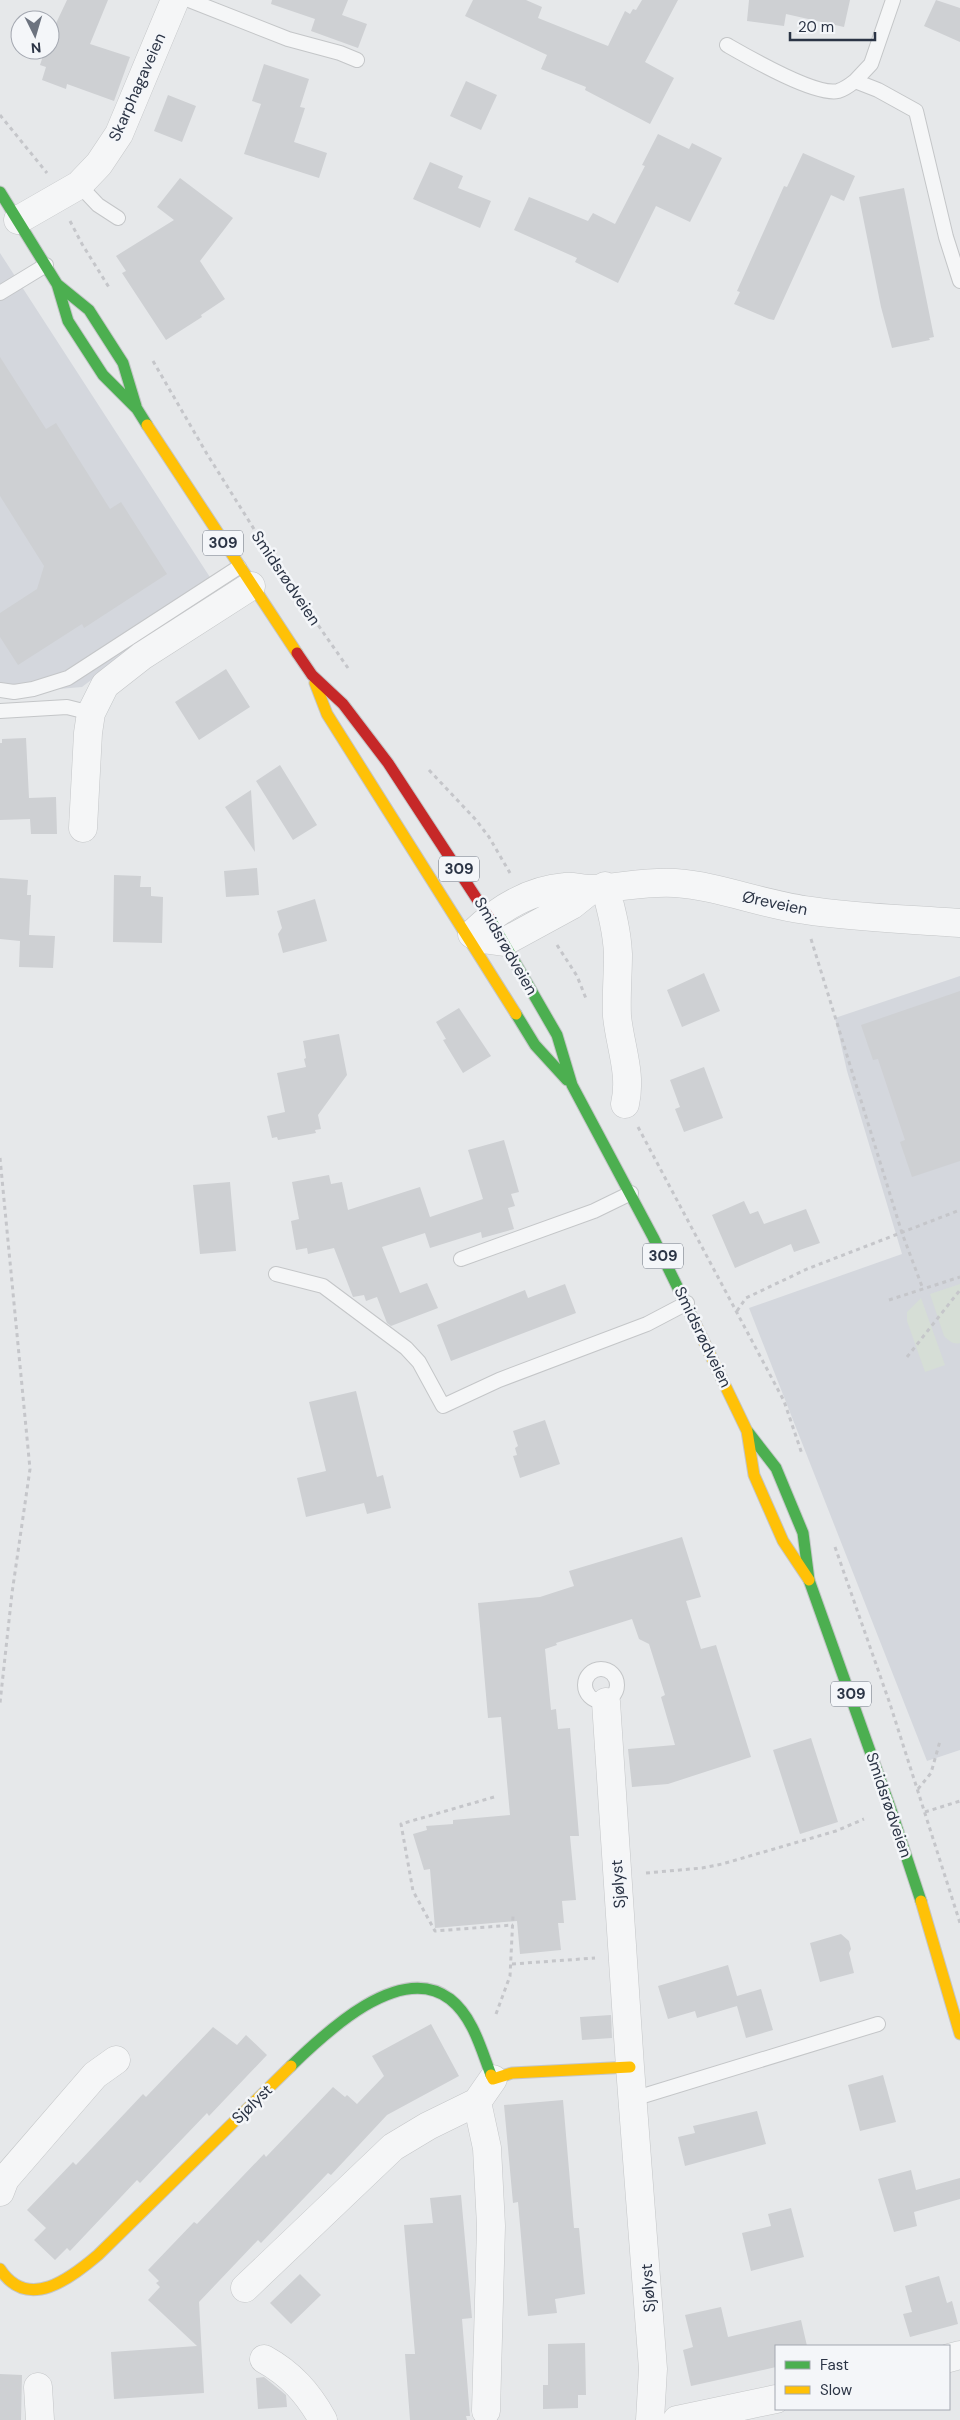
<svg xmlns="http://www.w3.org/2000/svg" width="960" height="2420" font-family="'DM Sans',sans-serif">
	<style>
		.built { fill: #d4d7dd }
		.green { fill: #d6ded6 }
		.building { fill: #ced0d3 }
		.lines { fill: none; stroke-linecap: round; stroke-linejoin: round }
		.lane-casing { stroke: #c4c6c8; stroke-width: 16 }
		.street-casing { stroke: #c4c6c8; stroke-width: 29 }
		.fast-casing { stroke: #c4c6c8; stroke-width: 13 }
		.slow-casing { stroke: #c4c6c8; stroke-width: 13 }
		.jam-casing { stroke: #c4c6c8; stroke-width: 13 }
		.path { stroke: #c5c6ca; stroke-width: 3; stroke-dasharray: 4 4; stroke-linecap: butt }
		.lane { stroke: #f5f6f7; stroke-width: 14 }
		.street { stroke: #f5f6f7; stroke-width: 28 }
		.fast { stroke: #4caf50; stroke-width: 11 }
		.slow { stroke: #ffc107; stroke-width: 11 }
		.jam { stroke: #c62828; stroke-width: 11 }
		.labels { text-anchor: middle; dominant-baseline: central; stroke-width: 5; stroke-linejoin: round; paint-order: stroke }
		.shield { fill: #f4f6f9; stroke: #676e7b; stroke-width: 1 }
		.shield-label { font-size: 15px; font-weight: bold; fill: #2b3445 }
		.street-label { font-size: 16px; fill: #2b3445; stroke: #f4f6f9 }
	</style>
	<rect width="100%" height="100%" fill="#e6e8ea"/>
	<!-- built -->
	<path class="built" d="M0,253L215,585L82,687L0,694Z
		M960,976V1750L927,1761L749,1308L902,1254L847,1071L835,1018Z"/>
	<!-- green -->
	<path class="green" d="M960,1284V1343C954,1345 949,1341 944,1336L930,1294Z
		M921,1298L945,1365L925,1372L907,1321V1312Z"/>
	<!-- building -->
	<path class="building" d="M67,0H108L90,44L130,57L114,101L67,84L66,89L42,80L46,67L40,65L45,50H50V36Z
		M272,0H348L342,15L367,24L358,48L311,31L315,19L271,4Z
		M473,0H526L542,7L538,18L608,46L625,11L630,14L633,9L636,10L642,0H678L645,62L674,78L650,124L585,90L586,87L541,69L547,55L465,16Z
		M749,0H850L844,27L786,14L784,26L747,21Z
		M936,0L960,8V42L924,26Z
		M264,64L309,79L300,107L305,108L294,142L327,153L319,178L244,154L261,104L252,101Z
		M466,81L497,95L481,130L450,116Z
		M168,95L196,106L182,142L154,131Z
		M658,134L689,149L692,143L722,158L690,222L656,206L618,283L575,262L577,258L514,230L529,197L588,221L593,213L615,224L645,166L642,165Z
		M803,153L855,176L844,201L831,195L774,320L769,319L734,304L740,292L737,291L784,186L787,187Z
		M430,162L463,176L458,188L491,201L480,228L413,199Z
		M180,178L233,218L200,261L225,299L201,315L202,317L166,340L122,273L126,271L116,256L174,220L157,207Z
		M904,188L934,337L929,338L930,340L892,348L881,307L859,197Z
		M0,357L46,429L56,423L110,509L121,502L167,574L84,628L82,624L18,665L0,637V613L37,589L44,566L0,496Z
		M226,669L250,707L199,740L175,702Z
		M26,738L29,798L56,797L57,834H31L30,819L0,820V743H2V739Z
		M280,765L317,825L293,840L256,781Z
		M251,790L255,852L225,807Z
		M257,868L259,895L226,897L224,871Z
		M114,875L141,876L140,887H151V896L163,897L162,943L113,942Z
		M0,878L28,880L27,895H31L29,935L55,936L53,968L19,967L20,941L0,939Z
		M315,899L327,941L283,953L278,934L282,928L277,911Z
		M704,973L720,1011L682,1027L667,990Z
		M960,991V1161L912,1177L900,1142L905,1140L878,1059L873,1060L861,1025Z
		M459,1008L491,1056L463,1073L443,1040L446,1039L436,1022Z
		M339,1034L347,1075L318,1115L321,1129L315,1130L316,1133L278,1140L277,1137L272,1138L267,1116L285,1112L277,1073L306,1067L304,1059L306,1058L303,1041Z
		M704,1067L723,1118L684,1132L675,1109L680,1107L670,1080Z
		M504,1140L519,1192L511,1194L515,1206L508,1208L514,1229L482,1238L481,1232L430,1248L425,1233L382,1247L400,1293L427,1283L438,1308L391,1326L387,1323L377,1297L366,1301L364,1295L353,1297L334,1248L308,1254L307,1248L296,1250L291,1221L299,1219L292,1182L329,1175L331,1184L342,1182L348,1210L420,1187L430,1217L483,1199L468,1150Z
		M230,1182L236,1251L200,1254L193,1185Z
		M744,1201L750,1214L758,1211L764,1224L806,1209L820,1243L794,1252L791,1244L735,1268L712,1215Z
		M565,1284L576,1313L451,1361L437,1325L525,1290L528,1298Z
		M356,1391L377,1477L383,1475L391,1508L367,1514L364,1503L306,1517L297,1478L326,1471L309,1402Z
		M545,1420L560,1464L520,1478L513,1456L517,1455L515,1448L518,1446L513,1431Z
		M682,1537L701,1597L686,1601L701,1649L716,1645L751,1757L668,1784L632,1787L628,1749L675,1745L661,1697L665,1695L649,1644L639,1639L632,1619L556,1643L557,1645L545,1649L551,1710L556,1709L558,1729L570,1728L579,1836H570L576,1900L562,1901L564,1923H558L561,1950L520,1954L517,1921L435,1928L430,1869L424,1870L413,1834L427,1830L426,1826L453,1824V1820L510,1815L501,1717L488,1718L478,1603L540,1597L574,1586L569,1571Z
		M811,1738L838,1822L800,1834L773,1750Z
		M841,1934L849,1941L851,1949L849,1953L854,1973L820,1982L810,1943Z
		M728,1965L737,1996L761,1989L773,2030L746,2038L737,2006L697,2018L695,2011L668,2019L658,1986Z
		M611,2015L612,2038L582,2040L580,2017Z
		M431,2024L459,2076L387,2115L331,2175L328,2173L261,2243L258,2240L199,2302L204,2393L114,2399L111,2352L197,2346L148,2300L160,2287L156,2283L159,2281L148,2270L194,2222L197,2224L264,2154L266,2157L333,2087L345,2097L347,2095L357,2104L384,2076L372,2056Z
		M213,2027L237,2045L246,2035L267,2055L209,2116L207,2113L140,2183L137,2180L70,2251L67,2248L55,2260L34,2240L46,2228L27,2210L73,2162L76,2165L143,2094L146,2097Z
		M883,2075L896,2122L860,2131L848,2085Z
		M563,2100L574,2228H579L585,2294L555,2299L557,2313L528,2316L518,2202L513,2203L504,2105Z
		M757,2111L766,2144L685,2166L678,2137L695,2133L693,2126Z
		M911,2170L916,2190L960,2178V2199L914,2212L917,2226L894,2232L878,2179Z
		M461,2195L472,2318L462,2319L470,2416H466L467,2420H410L405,2354H415L404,2225L433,2223L430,2198Z
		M791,2208L804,2257L751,2271L742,2233L771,2226L768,2214Z
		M300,2274L321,2295L291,2324L270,2303Z
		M939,2276L947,2303L952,2301L958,2324L910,2337L903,2314L912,2312L905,2286Z
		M721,2307L728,2337L801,2320L807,2346H776V2367L691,2386L683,2350L693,2347L685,2315Z
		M585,2343L586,2395H578V2408L543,2409V2385H548V2344Z
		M0,2374L22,2375L21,2420H0Z
		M264,2377L286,2395L287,2407L258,2409L256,2378Z"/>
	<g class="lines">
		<defs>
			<path id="lane" d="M189,0L288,39L340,53L357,60
				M893,0L871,64L855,81L878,90L916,111L946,237L960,281
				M727,45C748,57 815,96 838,91C845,89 850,85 855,81
				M79,185L98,205L118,218
				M0,293L46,265
				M0,690L14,692L33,689L68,678L239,567
				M0,711L67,707L91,713
				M461,1259L594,1211L631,1193
				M276,1274L323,1286L406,1348L419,1362L443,1406L499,1380L647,1324L687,1303
				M585 1685a16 16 0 1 1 32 0a16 16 0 1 1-32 0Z
				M633,2099L878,2024"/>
			<path id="street" d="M18,220L79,185L99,164L119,134L175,0
				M83,828L88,733L91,713L105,685L142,656L251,586
				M605,886C611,909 617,931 618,954C618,975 616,996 617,1016C620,1046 632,1074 625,1104
				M472,934C497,910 529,890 565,887C573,886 582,889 591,889C619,888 646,881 675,883C719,886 761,904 805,910C856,918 908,919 960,923
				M482,939L504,942L572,905L592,889
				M606,1702L630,2067L653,2369L650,2420
				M477,2102L487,2148L491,2226L486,2411
				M0,2192L5,2179L95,2075L116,2060
				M245,2288L393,2147L428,2126L477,2102L493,2079
				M949,2358L960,2355
				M264,2359C291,2374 308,2393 323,2420
				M38,2387L40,2420
				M677,2420L776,2399"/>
			<path id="fast" d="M0,192L57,284L68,321L103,375L137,409L147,425
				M57,284L89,310L123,363L136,406
				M490,919L557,1035L572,1085L653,1237L695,1323
				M516,1014L535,1045L567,1080
				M748,1432L776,1468L803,1533L809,1580L891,1810L921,1901
				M291,2066C325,2033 400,1961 450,1999C473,2017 481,2049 491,2075"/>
			<path id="slow" d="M147,425L297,653
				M315,683L327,714L516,1014
				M695,1323L747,1431L754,1475L783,1541L809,1580
				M921,1901L960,2034
				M491,2075L493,2079L512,2073L630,2067
				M0,2269C28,2312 71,2278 98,2255L291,2066"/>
			<path id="jam" d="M297,653L312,675L343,704L388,763L490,919"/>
		</defs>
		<!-- lane casing -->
		<use href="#lane" class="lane-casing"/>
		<!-- street casing -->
		<use href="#street" class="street-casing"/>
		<!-- fast casing -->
		<use href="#fast" class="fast-casing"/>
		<!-- slow casing -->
		<use href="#slow" class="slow-casing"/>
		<!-- jam casing -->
		<use href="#jam" class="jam-casing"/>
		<!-- path -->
		<path class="path" d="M0,115L47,173
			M70,221L82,244L110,289
			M153,361L207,454L279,569L348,668
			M429,770L476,820L489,837L510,873
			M811,939L902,1233L923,1289
			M557,945L577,976L587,1001
			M638,1127L784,1401L802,1454
			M0,1158L30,1469L12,1593L0,1703
			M889,1300L960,1277
			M737,1311L746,1298L807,1269L960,1210
			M907,1357L960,1290
			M835,1547L890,1704L960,1923
			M918,1789L931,1773L940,1741
			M494,1797L401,1824L413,1891L435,1931L513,1925
			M925,1812L960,1801
			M646,1873L702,1868L722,1864L836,1831L864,1819
			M512,1964L595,1958
			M496,2014L510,1976L513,1916"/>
		<!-- lane -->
		<use href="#lane" class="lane"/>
		<!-- street -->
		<use href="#street" class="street"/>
		<!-- fast -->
		<use href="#fast" class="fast"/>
		<!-- slow -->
		<use href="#slow" class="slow"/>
		<!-- jam -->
		<use href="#jam" class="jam"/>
	</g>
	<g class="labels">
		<!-- shield labels -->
		<g class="shield">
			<rect x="203" y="530.5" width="40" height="25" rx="4"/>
			<rect x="439" y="856.5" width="40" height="25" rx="4"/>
			<rect x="643" y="1243.5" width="40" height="25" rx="4"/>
			<rect x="831" y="1681.5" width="40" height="25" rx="4"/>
		</g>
		<g class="shield-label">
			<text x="223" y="543">309</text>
			<text x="459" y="869">309</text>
			<text x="663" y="1256">309</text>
			<text x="851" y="1694">309</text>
		</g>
		<!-- street labels -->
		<g class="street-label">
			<text transform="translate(137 87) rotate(-66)">Skarphagaveien</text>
			<text transform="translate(286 578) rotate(56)">Smidsrødveien</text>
			<text transform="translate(775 903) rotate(12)">Øreveien</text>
			<text transform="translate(506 946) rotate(60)">Smidsrødveien</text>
			<text transform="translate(703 1337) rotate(64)">Smidsrødveien</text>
			<text transform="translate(889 1805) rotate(71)">Smidsrødveien</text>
			<text transform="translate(618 1884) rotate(-94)">Sjølyst</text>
			<text transform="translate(252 2104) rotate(-44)">Sjølyst</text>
			<text transform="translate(648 2288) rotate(-94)">Sjølyst</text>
		</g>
	</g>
	<!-- legend -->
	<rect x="775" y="2345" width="175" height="65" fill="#f4f6f9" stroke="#a4a8b1"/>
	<rect x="785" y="2361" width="25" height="8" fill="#4caf50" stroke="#a4a8b1"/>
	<text x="820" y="2370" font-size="15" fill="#2b3445">Fast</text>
	<rect x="785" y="2386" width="25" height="8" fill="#ffc107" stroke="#a4a8b1"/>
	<text x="820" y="2395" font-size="15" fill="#2b3445">Slow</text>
	<!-- north arrow -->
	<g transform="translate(35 35) rotate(175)"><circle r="24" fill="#f4f6f9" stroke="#a4a8b1"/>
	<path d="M0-4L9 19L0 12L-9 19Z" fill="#6c737f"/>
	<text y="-8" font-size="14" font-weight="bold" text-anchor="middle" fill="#2b3445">N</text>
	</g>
	<!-- scale -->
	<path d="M790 32v8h85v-8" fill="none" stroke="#2b3445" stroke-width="2.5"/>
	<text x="798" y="32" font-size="15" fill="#2b3445" stroke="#f4f6f9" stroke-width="4" paint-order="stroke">20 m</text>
</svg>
